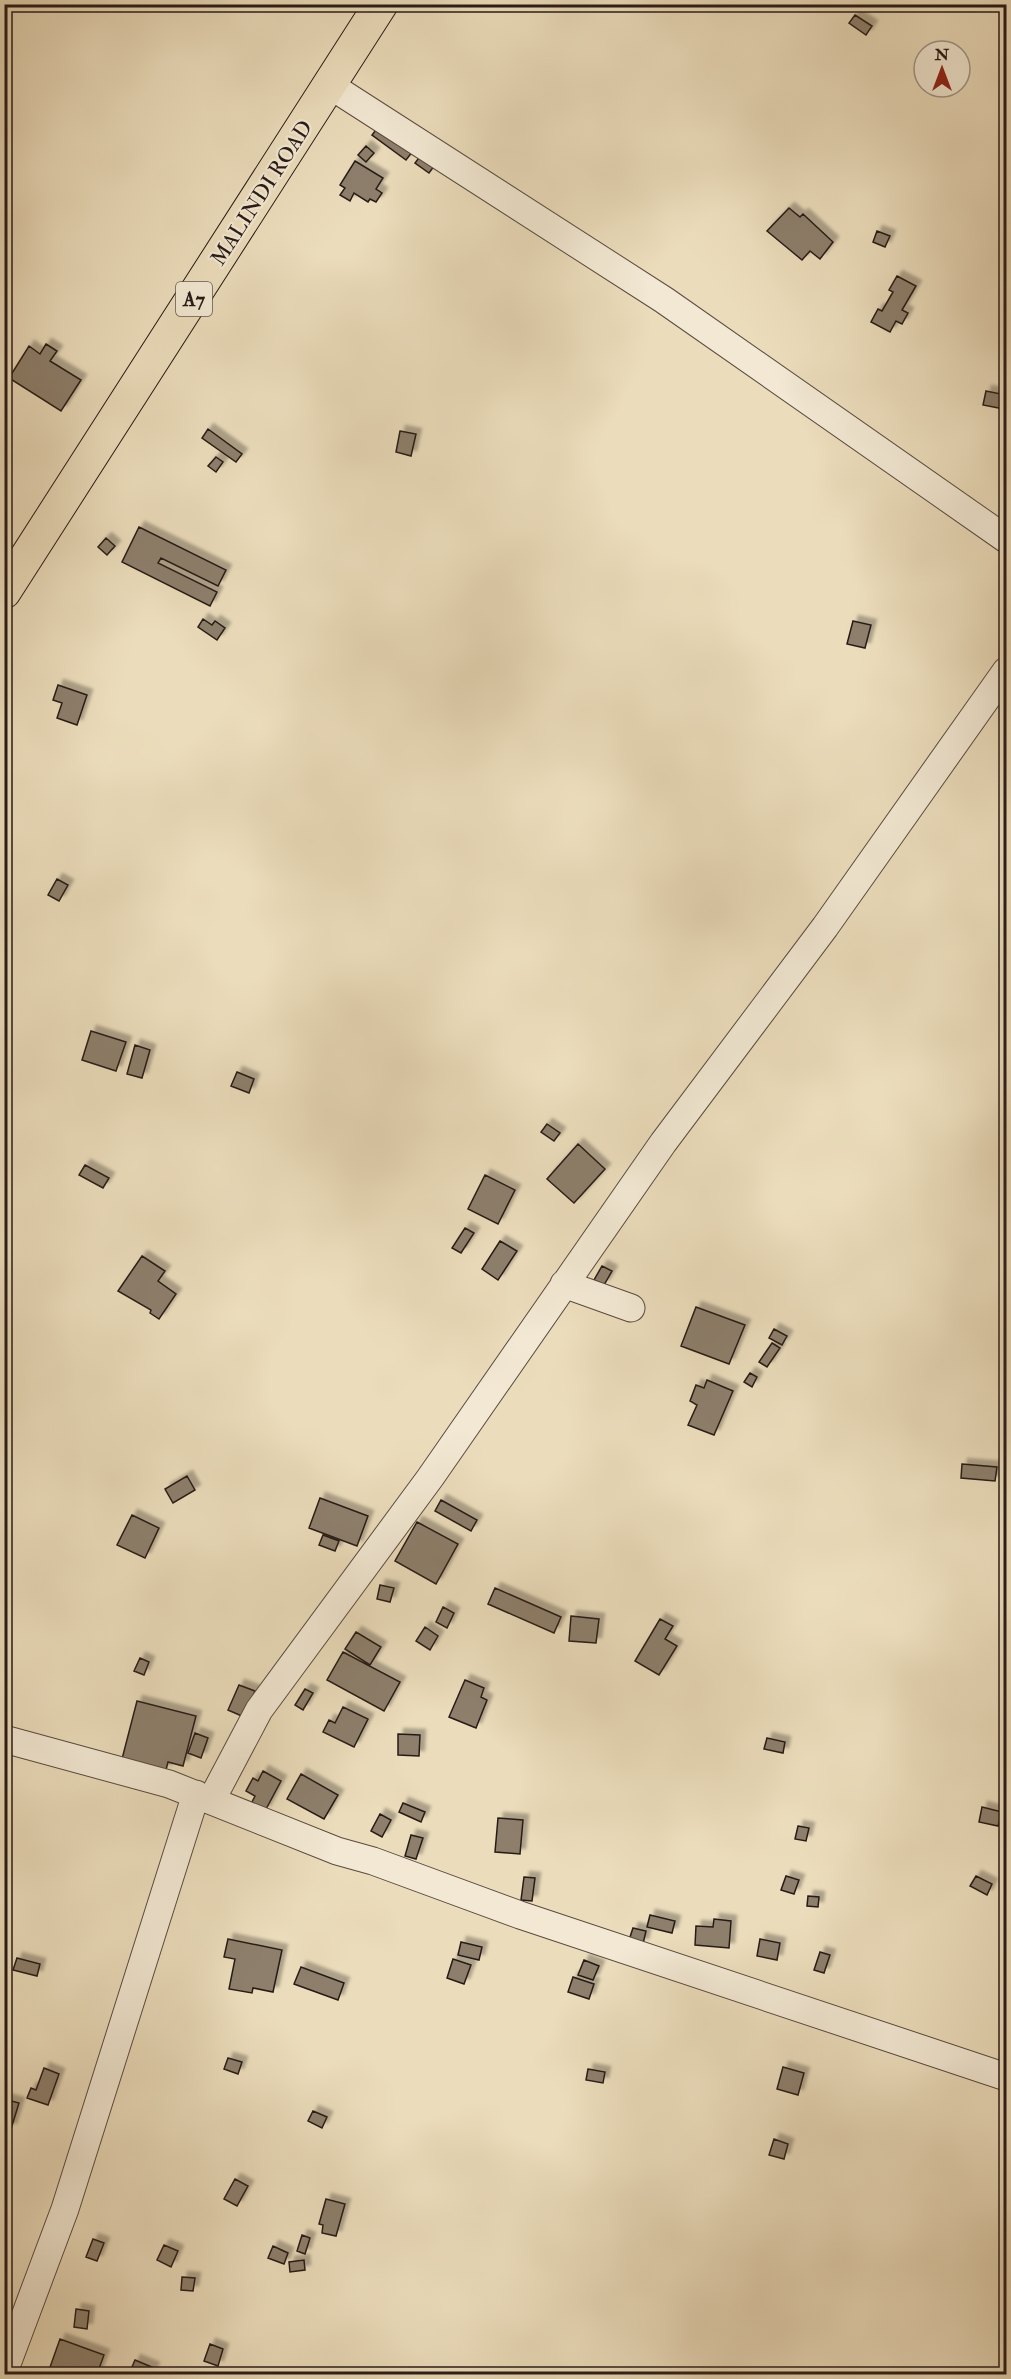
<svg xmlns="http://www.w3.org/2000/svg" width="1011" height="2379" font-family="'IM FELL Double Pica',serif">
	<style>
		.building { fill: #8d7f6c; stroke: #281b17; stroke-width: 1.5; filter: url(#shadow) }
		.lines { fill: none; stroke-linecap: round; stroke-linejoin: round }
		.minor-casing { stroke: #594b40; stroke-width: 29 }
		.highway-casing { stroke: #281b17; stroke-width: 35 }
		.minor { stroke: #f2e8d3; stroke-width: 27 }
		.highway { stroke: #ebdcbb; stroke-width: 33 }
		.labels { text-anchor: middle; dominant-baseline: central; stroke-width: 4.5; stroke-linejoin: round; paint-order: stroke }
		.shield { fill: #f2e8d3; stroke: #65584f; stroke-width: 1.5 }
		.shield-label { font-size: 20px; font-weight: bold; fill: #281b17 }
		.street-label { font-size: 21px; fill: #281b17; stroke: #f2e8d3 }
	</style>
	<defs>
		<filter id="shadow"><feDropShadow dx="5.5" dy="-5.5" stdDeviation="1.5" flood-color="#0004"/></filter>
	</defs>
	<rect width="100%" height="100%" fill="#ebdcbb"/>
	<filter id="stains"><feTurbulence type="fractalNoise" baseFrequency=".00333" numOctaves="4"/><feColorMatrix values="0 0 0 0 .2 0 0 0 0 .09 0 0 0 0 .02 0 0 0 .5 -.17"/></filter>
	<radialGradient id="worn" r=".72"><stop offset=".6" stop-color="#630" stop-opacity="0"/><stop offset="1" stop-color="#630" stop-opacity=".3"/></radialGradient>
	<!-- building -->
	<path class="building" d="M855,15L872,26L866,35L849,23Z
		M379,126L413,151L406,160L372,135Z
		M366,146L374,153L366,162L358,155Z
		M421,155L435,165L429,173L415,163Z
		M355,161L383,178L376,189L382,193L376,202L370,199L368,202L354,193L350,201L340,195L345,188L340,185Z
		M789,208L800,217L803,214L833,242L820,259L810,251L802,260L767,231Z
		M877,231L890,236L885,247L873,242Z
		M897,276L916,286L902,310L908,313L902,324L896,321L890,332L871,322L878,309L882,311L893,292L889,290Z
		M46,344L57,351L50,361L81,380L61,411L9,378L29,346L40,354Z
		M986,391L1006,395L1004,409L983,405Z
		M208,429L242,454L236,462L202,438Z
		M400,431L416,434L411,456L396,452Z
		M216,457L223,462L216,472L208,466Z
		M139,527L226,570L218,586L161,558L158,563L217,592L210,606L122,562Z
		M106,538L115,546L107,555L98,547Z
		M203,619L212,625L215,621L225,628L217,640L198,627Z
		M853,621L871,625L865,648L847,644Z
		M58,685L87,695L77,725L57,718L62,703L53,700Z
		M57,879L68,885L59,901L48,895Z
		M91,1031L126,1042L116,1071L82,1060Z
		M135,1045L150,1050L142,1078L127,1074Z
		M237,1072L254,1079L249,1093L231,1086Z
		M547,1124L560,1133L554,1141L541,1132Z
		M578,1144L605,1169L574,1203L547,1179Z
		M85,1165L109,1178L103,1188L79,1175Z
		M485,1175L515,1190L498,1224L468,1209Z
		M465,1228L474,1233L461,1253L452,1248Z
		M500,1241L517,1251L498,1280L482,1269Z
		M142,1256L165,1271L158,1281L176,1294L159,1319L150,1313L151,1310L118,1291Z
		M602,1266L612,1271L604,1285L594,1280Z
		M696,1307L745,1325L729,1364L681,1346Z
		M774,1329L787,1336L782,1345L769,1338Z
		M772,1343L780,1348L767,1367L759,1362Z
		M750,1373L757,1377L752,1387L744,1382Z
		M707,1380L733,1391L714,1435L688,1425L697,1405L690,1401L696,1385L704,1388Z
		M962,1464L997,1467L995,1481L961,1478Z
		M187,1476L195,1490L173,1503L165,1489Z
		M320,1498L368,1516L357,1546L309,1528Z
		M441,1500L477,1520L471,1531L435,1511Z
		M132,1515L159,1528L145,1558L117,1545Z
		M417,1522L458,1544L436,1584L395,1561Z
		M323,1535L339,1541L335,1551L319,1545Z
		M380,1585L394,1588L390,1602L377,1599Z
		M495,1588L561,1617L554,1633L488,1604Z
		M443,1607L454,1613L447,1628L436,1622Z
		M571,1616L599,1619L596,1643L569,1641Z
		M660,1619L673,1626L665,1639L677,1646L659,1675L635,1661Z
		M425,1627L438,1636L430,1650L416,1641Z
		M356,1632L381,1647L370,1665L345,1649Z
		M343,1652L400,1682L384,1711L327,1680Z
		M140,1658L149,1662L144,1675L134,1671Z
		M465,1680L484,1688L481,1697L487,1700L476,1728L449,1717Z
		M239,1685L255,1691L244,1717L228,1710Z
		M305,1689L313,1693L303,1710L295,1705Z
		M137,1701L196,1716L183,1766L168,1762L166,1770L122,1759Z
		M343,1707L368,1719L354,1747L323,1732L329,1720L335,1723Z
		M195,1733L208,1738L201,1758L188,1753Z
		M398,1734L420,1735L419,1756L398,1755Z
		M767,1738L785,1742L783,1753L764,1749Z
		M263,1771L281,1781L265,1811L251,1804L255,1796L246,1791L253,1778L258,1781Z
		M301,1774L338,1795L324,1819L287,1799Z
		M403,1803L425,1812L421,1822L399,1812Z
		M982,1807L1002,1812L998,1826L979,1822Z
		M380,1814L391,1820L382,1837L371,1831Z
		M498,1818L523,1820L520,1854L495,1852Z
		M798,1826L809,1828L806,1841L795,1839Z
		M411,1835L423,1838L416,1859L405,1856Z
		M786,1876L799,1880L794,1894L781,1890Z
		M976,1876L992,1884L987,1895L970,1886Z
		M524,1877L535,1878L532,1901L521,1900Z
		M808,1896L819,1897L818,1907L807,1906Z
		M650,1915L675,1921L672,1933L647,1927Z
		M714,1919L731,1921L729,1948L695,1945L696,1926L713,1927Z
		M633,1928L646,1931L643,1944L629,1940Z
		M228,1939L282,1950L273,1992L253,1988L252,1993L229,1989L235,1959L224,1957Z
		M760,1939L780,1943L777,1960L757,1956Z
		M461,1942L482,1947L479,1960L458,1955Z
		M820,1952L830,1955L824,1973L814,1970Z
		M17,1958L40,1964L37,1976L13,1970Z
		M453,1959L471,1965L464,1984L447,1978Z
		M584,1960L599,1966L593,1980L578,1975Z
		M301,1967L344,1983L338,2000L294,1984Z
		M573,1977L594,1984L589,1999L568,1992Z
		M228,2058L242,2062L238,2074L224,2069Z
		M783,2067L804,2073L798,2095L777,2089Z
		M44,2068L59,2074L48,2105L27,2098L31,2088L36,2090Z
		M588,2069L605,2072L603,2083L586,2080Z
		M4,2099L19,2103L11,2129L4,2127Z
		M313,2111L327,2117L322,2128L308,2121Z
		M774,2139L788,2144L784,2159L769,2155Z
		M235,2179L248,2186L237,2206L224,2199Z
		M326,2199L345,2204L336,2236L322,2233L323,2225L319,2224Z
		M302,2235L310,2238L305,2254L297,2251Z
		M93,2239L104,2243L97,2261L86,2257Z
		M164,2245L178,2251L171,2267L157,2260Z
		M273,2246L288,2253L284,2264L268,2258Z
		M304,2260L305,2270L290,2272L289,2262Z
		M182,2277L195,2278L193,2291L181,2290Z
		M76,2309L89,2311L87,2329L74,2327Z
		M60,2339L104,2355L97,2374H60L49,2370Z
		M210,2344L223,2349L218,2366L204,2361Z
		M135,2360L154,2368L151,2374H129Z"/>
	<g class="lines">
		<defs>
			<path id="minor" d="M331,86L664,300L1006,539
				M564,1284L631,1308
				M4,1739L169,1784L337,1851L373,1861L520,1915L1006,2077
				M212,1799L259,1710L430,1478L663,1143L825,927L1006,671
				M4,2372L65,2209L196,1794"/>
			<path id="highway" d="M4,592L381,4"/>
		</defs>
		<!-- minor casing -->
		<use href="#minor" class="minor-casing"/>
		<!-- highway casing -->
		<use href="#highway" class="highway-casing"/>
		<!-- minor -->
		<use href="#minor" class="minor"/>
		<!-- highway -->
		<use href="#highway" class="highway"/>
	</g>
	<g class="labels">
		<!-- shield labels -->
		<rect class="shield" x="176" y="282" width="36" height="34" rx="4.5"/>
		<g class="shield-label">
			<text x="194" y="299">A7</text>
		</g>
		<!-- street labels -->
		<g class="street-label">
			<text transform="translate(262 193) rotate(-57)">MALINDI ROAD</text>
		</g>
	</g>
	<!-- margin -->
	<rect width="1011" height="2379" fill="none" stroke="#ebdcbb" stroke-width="24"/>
	<rect x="6" y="6" width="999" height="2367" fill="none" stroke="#281b17" stroke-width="3"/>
	<rect x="12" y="12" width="987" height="2355" fill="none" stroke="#281b17" stroke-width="1.5"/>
	<!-- north arrow -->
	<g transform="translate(942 69)"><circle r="28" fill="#f2e8d3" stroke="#a19688" stroke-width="1.5"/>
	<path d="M0-4.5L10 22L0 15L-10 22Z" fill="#8f2418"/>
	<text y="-9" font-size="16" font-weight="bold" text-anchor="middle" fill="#281b17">N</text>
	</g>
	<rect width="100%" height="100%" filter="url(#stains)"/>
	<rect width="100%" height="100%" fill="url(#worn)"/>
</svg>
